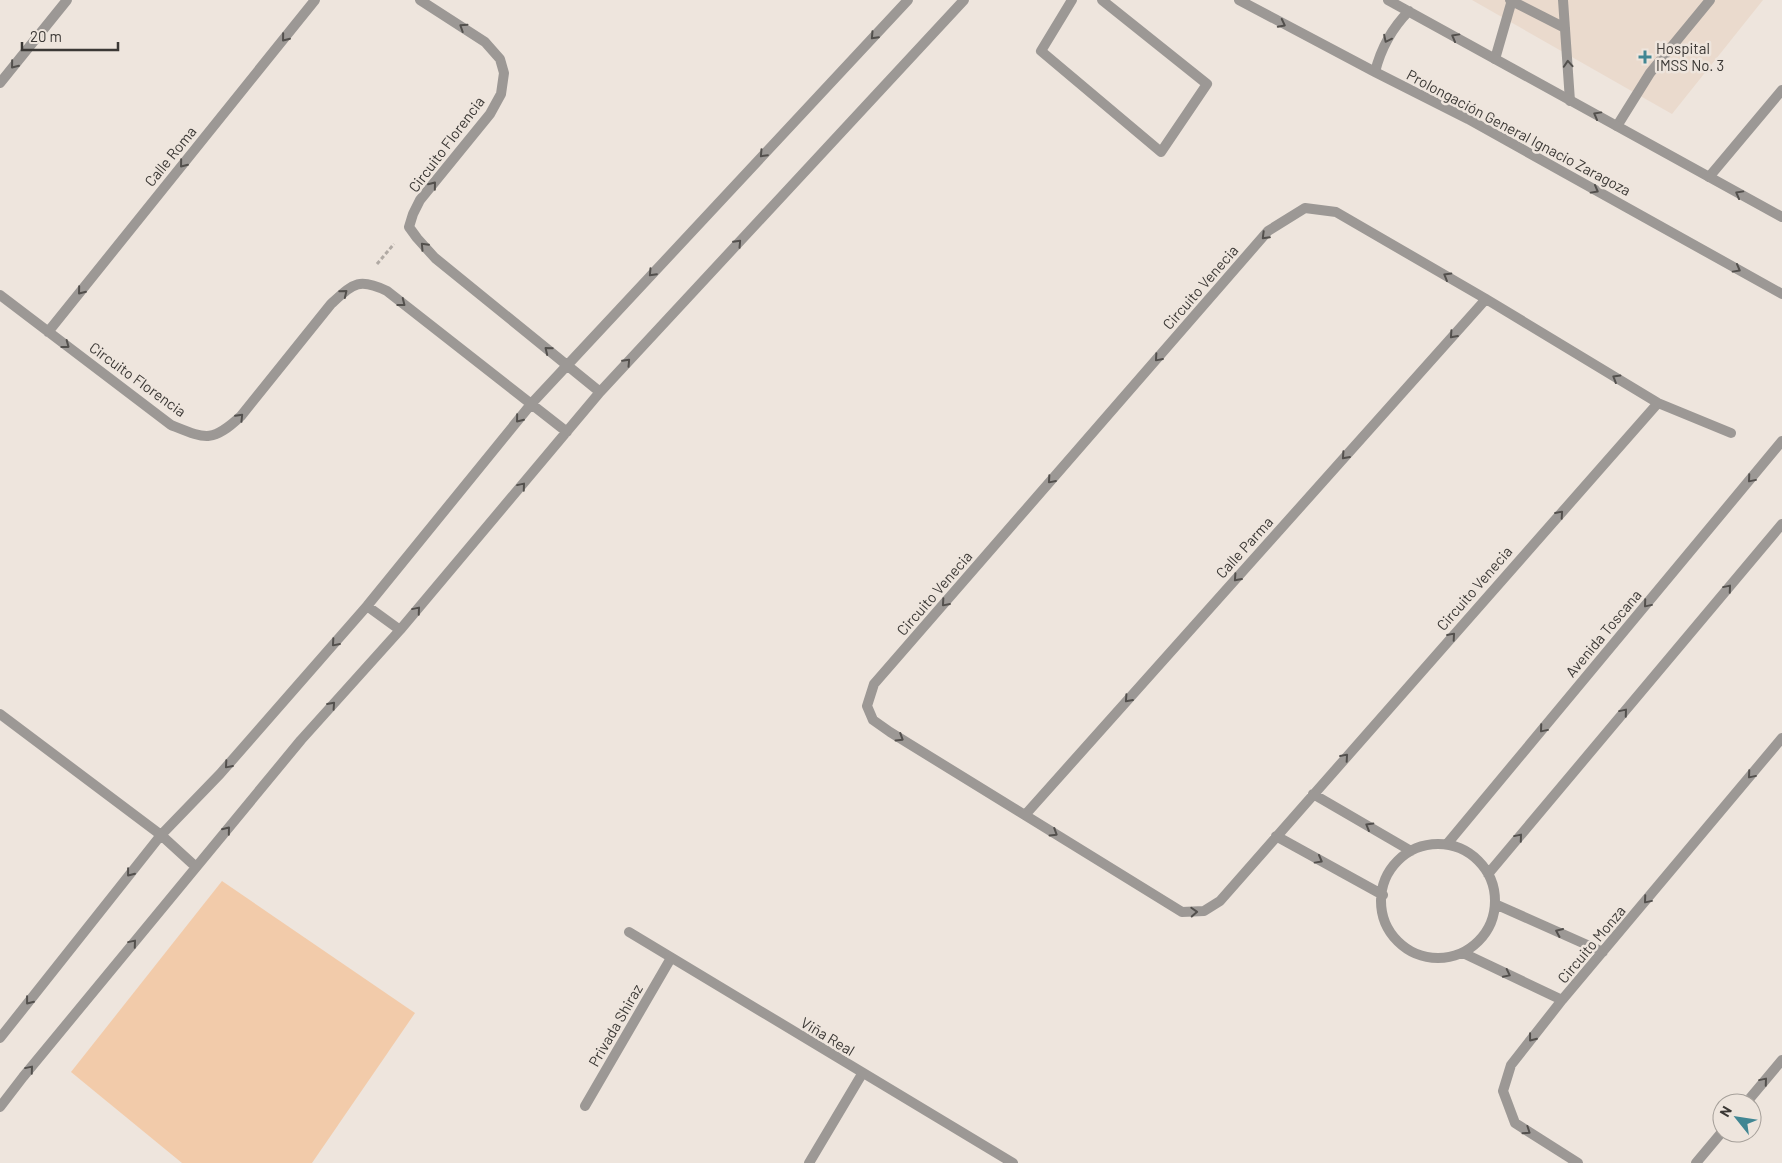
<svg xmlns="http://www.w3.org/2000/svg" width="1782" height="1163" font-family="Barlow,sans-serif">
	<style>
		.built { fill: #eadacd }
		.green { fill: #f2cbaa }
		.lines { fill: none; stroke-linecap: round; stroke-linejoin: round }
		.path { stroke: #b1aaa4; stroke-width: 3; stroke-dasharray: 4 2.5; stroke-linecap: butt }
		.service { stroke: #9c9895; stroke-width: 10 }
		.minor { stroke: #9c9895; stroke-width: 10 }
		.tertiary { stroke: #9c9895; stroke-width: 10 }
		.oneway { stroke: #53504d }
		.poi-dot { fill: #418693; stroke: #eee5dd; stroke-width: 2 }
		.labels { text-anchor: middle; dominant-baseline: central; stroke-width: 5; stroke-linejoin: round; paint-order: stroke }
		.poi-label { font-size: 15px; fill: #3b3835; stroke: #eee5dd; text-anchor: start }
		.street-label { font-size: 15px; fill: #3b3835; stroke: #eee5dd }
	</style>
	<rect width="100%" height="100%" fill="#eee5dd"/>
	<!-- built -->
	<path class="built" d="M1472,0H1763L1672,114Z"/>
	<!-- green -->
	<path class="green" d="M222,881L415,1013L312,1163H182L71,1072Z"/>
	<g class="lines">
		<!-- path -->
		<path class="path" d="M377,264L394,244"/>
		<!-- service -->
		<path class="service" d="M1072,0L1041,51L1161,152L1207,84L1102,0
			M1510,0L1565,28
			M1563,0L1570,101
			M1495,59L1512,0
			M1617,126L1650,73L1710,0
			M1709,177L1782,90
			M585,1106L671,958
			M809,1163L862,1074"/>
		<!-- minor -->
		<path class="minor" d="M420,0L485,42L500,59L504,73L501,94L490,114L420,200L413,214L409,227L417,238L435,258L600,392
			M0,83L67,0
			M0,295L171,425C206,439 212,443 241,416L331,304C353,284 358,277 387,291L567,432
			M48,332L315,0
			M1658,403L1220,901L1204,911L1182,912L890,732L873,720L867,706L874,684L1268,231L1305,208L1336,212L1486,299L1658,403L1731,433
			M367,606L400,630L600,392L964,0
			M0,714L161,835L196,867
			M1313,794L1411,851
			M1025,815L1486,299
			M1276,836L1383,895
			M1447,844L1782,441
			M1381 901a57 57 0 1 1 114 0a57 57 0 1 1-114 0Z
			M1488,874L1782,524
			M1495,904L1603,952
			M629,932L1013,1163
			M1463,953L1562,1000
			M0,1038L161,835L220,774L367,606L532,403L908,0
			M1746,1103L1782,1060
			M0,1107L23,1077L301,740L400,630
			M1578,1163L1515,1123L1503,1091L1511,1065L1562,1000L1782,738
			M1696,1163L1722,1132"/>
		<!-- tertiary -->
		<path class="tertiary" d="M1239,0L1375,72L1468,119L1782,294
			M1388,0L1782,217
			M1375,72C1381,48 1391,29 1409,11"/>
	</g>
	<!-- one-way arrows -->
	<defs><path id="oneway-chevron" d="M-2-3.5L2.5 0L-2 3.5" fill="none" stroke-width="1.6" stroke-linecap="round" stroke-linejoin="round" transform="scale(1.25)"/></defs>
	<g class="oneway">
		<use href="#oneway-chevron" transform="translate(1282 24) rotate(27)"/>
		<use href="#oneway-chevron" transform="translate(463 27) rotate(-147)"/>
		<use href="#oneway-chevron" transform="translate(874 36) rotate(133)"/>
		<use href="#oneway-chevron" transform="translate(1455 37) rotate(-151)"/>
		<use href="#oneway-chevron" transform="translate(285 38) rotate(129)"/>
		<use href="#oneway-chevron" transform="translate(1387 39) rotate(116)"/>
		<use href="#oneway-chevron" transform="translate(1568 64) rotate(-94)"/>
		<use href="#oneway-chevron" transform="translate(14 65) rotate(129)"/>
		<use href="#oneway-chevron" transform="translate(1597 115) rotate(-151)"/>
		<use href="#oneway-chevron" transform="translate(763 154) rotate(133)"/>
		<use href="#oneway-chevron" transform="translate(183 164) rotate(129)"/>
		<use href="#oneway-chevron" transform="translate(433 185) rotate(-51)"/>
		<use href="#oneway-chevron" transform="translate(1595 190) rotate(29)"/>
		<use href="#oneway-chevron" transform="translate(1739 194) rotate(-151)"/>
		<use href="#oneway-chevron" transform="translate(1265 236) rotate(135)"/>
		<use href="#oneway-chevron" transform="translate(738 243) rotate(-47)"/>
		<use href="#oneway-chevron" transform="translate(424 246) rotate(-133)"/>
		<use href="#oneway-chevron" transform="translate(1737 269) rotate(29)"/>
		<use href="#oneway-chevron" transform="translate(652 273) rotate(133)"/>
		<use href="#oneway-chevron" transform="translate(1447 276) rotate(-150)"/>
		<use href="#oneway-chevron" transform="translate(81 291) rotate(129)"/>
		<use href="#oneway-chevron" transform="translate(344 293) rotate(-39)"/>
		<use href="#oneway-chevron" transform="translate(402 303) rotate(38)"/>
		<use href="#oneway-chevron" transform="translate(1453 335) rotate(132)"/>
		<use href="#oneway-chevron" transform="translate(66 345) rotate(37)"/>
		<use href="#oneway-chevron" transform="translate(548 350) rotate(-141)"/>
		<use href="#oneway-chevron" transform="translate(1158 358) rotate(131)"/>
		<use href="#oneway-chevron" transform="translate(627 362) rotate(-47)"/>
		<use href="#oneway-chevron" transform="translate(1616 378) rotate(-149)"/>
		<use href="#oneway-chevron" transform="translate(240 417) rotate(-46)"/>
		<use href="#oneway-chevron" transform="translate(519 419) rotate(129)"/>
		<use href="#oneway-chevron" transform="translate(1345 456) rotate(132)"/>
		<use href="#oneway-chevron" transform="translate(1751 479) rotate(130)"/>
		<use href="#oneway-chevron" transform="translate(1051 480) rotate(131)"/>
		<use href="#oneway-chevron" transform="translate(522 486) rotate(-50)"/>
		<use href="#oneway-chevron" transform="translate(1560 514) rotate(-49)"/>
		<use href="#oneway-chevron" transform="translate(1237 578) rotate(132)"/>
		<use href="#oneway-chevron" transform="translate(1728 588) rotate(-50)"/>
		<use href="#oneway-chevron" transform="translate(945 603) rotate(131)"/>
		<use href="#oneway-chevron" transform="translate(1647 604) rotate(130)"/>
		<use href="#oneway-chevron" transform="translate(417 610) rotate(-50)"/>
		<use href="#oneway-chevron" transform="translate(1452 636) rotate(-49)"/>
		<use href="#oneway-chevron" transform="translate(335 643) rotate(131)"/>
		<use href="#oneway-chevron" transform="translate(1128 699) rotate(132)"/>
		<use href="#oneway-chevron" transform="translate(332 705) rotate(-48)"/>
		<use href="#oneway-chevron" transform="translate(1624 712) rotate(-50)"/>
		<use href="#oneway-chevron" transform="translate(1543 729) rotate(130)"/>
		<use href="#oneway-chevron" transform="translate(900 738) rotate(32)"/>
		<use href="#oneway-chevron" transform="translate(1345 757) rotate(-49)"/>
		<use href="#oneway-chevron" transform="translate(228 765) rotate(131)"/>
		<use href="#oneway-chevron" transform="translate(1751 775) rotate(130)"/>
		<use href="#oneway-chevron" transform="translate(1369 826) rotate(-150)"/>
		<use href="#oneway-chevron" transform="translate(227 830) rotate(-51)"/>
		<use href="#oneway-chevron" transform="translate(1054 833) rotate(32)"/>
		<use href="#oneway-chevron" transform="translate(1519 837) rotate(-50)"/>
		<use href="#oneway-chevron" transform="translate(1319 860) rotate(29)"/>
		<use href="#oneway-chevron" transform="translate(130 873) rotate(128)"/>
		<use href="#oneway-chevron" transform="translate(1647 900) rotate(130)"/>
		<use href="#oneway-chevron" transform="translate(1194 912) rotate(-3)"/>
		<use href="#oneway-chevron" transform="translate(1559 932) rotate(-156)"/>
		<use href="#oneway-chevron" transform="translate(133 943) rotate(-50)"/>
		<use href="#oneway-chevron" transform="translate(1507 974) rotate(26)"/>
		<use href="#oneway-chevron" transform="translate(29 1001) rotate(128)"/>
		<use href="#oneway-chevron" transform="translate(1532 1038) rotate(128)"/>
		<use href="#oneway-chevron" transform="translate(30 1069) rotate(-50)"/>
		<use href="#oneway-chevron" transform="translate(1764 1081) rotate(-50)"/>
		<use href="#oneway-chevron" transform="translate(1527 1131) rotate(34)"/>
	</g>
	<!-- markers -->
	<path class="poi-dot" d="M1642.5 49.5h5v5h5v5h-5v5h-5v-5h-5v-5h5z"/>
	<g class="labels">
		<!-- poi labels -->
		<g class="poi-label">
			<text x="1656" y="48">Hospital<tspan x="1656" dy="17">IMSS No. 3</tspan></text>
		</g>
		<!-- street labels -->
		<g class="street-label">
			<text transform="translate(1519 132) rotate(28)">Prolongación General Ignacio Zaragoza</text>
			<text transform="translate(446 144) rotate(-53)">Circuito Florencia</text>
			<text transform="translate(170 156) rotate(-51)">Calle Roma</text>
			<text transform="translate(1200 287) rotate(-49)">Circuito Venecia</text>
			<text transform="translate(138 379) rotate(36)">Circuito Florencia</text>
			<text transform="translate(1244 547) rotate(-48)">Calle Parma</text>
			<text transform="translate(1474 588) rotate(-49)">Circuito Venecia</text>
			<text transform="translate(934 593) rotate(-49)">Circuito Venecia</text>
			<text transform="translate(1603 633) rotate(-50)">Avenida Toscana</text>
			<text transform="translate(1591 944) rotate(-50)">Circuito Monza</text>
			<text transform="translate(615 1025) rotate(-60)">Privada Shiraz</text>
			<text transform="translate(828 1036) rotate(31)">Viña Real</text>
		</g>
	</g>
	<!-- north arrow -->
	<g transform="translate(1737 1118) rotate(300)"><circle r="24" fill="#eee5dd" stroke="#a6a09a"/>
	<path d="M0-4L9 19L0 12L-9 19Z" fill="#418693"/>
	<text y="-8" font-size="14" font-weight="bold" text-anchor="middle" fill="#3b3835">N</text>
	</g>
	<!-- scale -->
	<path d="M22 42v8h96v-8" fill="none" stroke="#3b3835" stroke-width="2.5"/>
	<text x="30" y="42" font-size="15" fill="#3b3835" stroke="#eee5dd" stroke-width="4" paint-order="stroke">20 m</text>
</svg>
